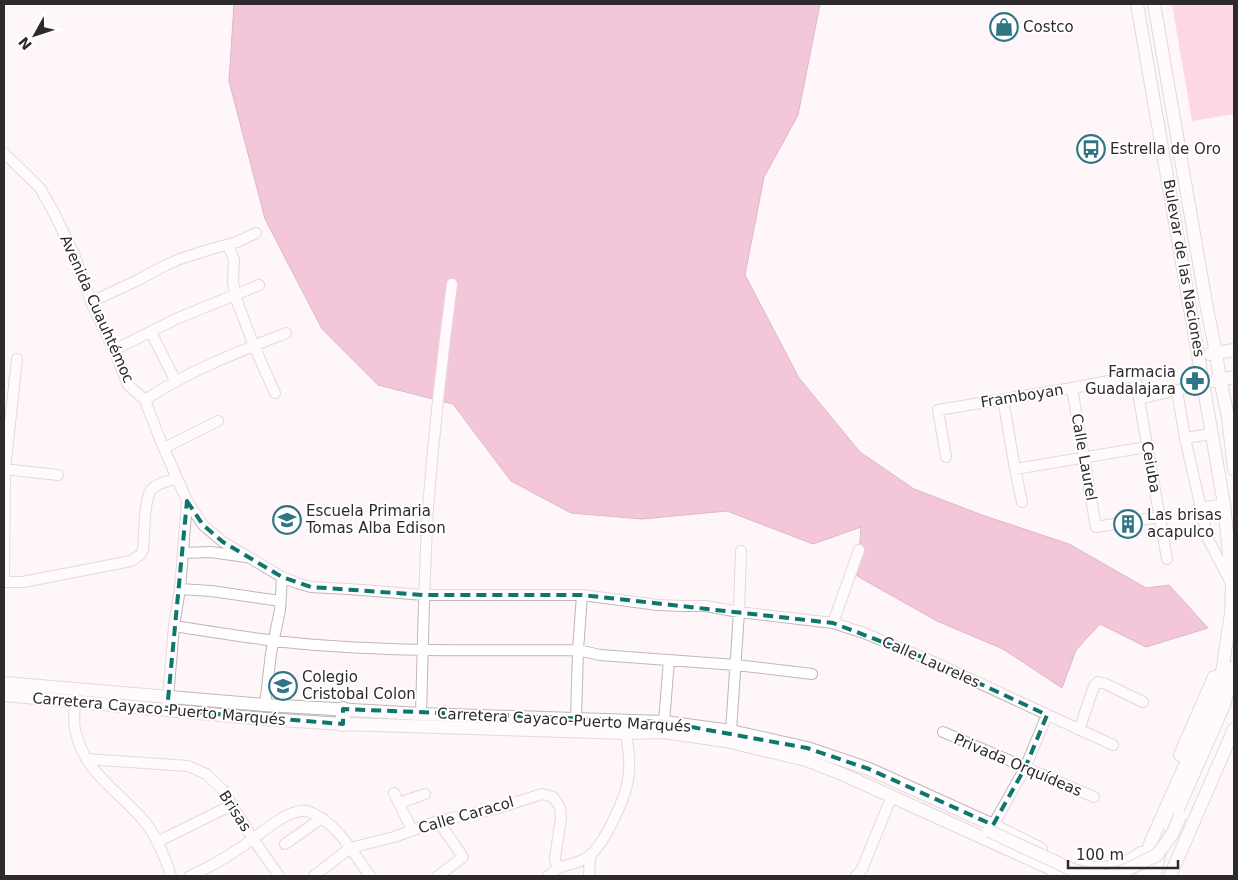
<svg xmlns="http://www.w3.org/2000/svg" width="1238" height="880" font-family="'DejaVu Sans',sans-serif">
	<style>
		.green { fill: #fcb1d0 }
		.water { fill: #e68db3; stroke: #af6f8a }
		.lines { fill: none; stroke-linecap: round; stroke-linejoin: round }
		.minor-casing { stroke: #c0b7ba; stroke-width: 12 }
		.major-casing { stroke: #c0b7ba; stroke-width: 14 }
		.highway-casing { stroke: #c0b7ba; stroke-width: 16 }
		.minor { stroke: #fff; stroke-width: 10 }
		.major { stroke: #fff; stroke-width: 12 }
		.highway { stroke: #fff; stroke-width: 14 }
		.major-bridge-casing { stroke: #c0b7ba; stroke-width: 14; stroke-linecap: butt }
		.major-bridge { stroke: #fff; stroke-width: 12 }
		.marked { fill: none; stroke: #0f766e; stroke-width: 4; stroke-dasharray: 10 6; stroke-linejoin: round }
		.labels { text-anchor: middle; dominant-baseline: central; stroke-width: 4; stroke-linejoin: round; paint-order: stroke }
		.poi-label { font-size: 15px; fill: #2e2a2c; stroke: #fff; text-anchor: start }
		.street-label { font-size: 15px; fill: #2e2a2c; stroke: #fff }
	</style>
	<rect width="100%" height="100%" fill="#fff6f9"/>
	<!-- green -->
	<path class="green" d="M1172,4H1234V114L1192,121Z"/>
	<!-- water -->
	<path class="water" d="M234,4H820L798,115L764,177L745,275L799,378L860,452L914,489L982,515L1069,544L1146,588L1169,585L1208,628L1146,647L1100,624L1076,650L1062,688L1003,649L937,621L857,576L861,527L813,544L727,511L642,519L571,513L511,481L453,404L378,385L322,329L265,219L229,81Z"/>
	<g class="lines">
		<defs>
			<path id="minor" d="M4,153L40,188L54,213L74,254L91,302L114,350L128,385L145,400L159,437L187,501L180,589L174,626L167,710
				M228,245L234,260L233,282L235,296L254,346L275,393
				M91,302L136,281L166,265L180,259L211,249L237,242L256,233
				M151,332L176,382
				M114,350L176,319L259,285
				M1072,388L1096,527L1159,517
				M1177,391L1185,438L1208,539L1230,581
				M1003,399L1015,469L1022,502
				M1139,399L1203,384
				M145,400C188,371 238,352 286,333
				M1185,438L1212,434
				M164,448L218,421
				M946,457L938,410L1072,388L1135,376L1167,559
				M4,469L58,475
				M1015,469L1147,447
				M187,501L203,525L223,542L282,577L297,583L311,587L349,589L424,595H582L658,605L682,606H706L739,612L833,623L864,633L927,659L1113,745
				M1201,508L1224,504
				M183,553L211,552L246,557
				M4,582H23L131,561L140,555L143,550C145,536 143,498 152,489C159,482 169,481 177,478
				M4,582L5,469L17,359
				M180,589L211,591L280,601
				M833,623L859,550
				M174,626C226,634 279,643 332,646C413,652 496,650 578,650L600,655L736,665L812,674
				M75,702C75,711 73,721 75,729C83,772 118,790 144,821C157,837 165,857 171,876
				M265,705L271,653L280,610L282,577
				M421,714C423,645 424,576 428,508C434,433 442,358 452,284
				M576,718L578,650L582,595
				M664,722L669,660
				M1079,730L1094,686L1098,682L1106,684L1143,702
				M731,731L739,612L741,551
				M943,732L1094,797
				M86,759L188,766L206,774L223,790L253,839L279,876
				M394,793L412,830
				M399,803L425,794
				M438,821L463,857L438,876
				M993,825L1025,768L1047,715
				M157,842L232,805
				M285,844L322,818
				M190,876C206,869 222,860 237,850C255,840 285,808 307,811C308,811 312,813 314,814C339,826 354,854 370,876
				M314,876L350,848L394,837L438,821L495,809L542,794L553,797L560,807L561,818L555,858L557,869
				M548,876C551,874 554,871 557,869C568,863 577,865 589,856C604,845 626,797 628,779C631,763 628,748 626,733
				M589,876L590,855
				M856,876L862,869L892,796"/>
			<path id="major" d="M1137,4L1224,504L1232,584L1231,614L1225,651L1223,667L1214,700L1149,846L1142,876
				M1154,4L1206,303L1216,353L1220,379L1228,417L1234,469
				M1210,354L1234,350
				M1213,381L1234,377
				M4,683L265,705L421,714L664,722L731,731L807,748L869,769L993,825L1041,849
				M4,695L265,719L343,724L626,733L663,732L726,741L806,760L842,774L1067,876
				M1180,755L1214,677
				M1170,827L1224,705L1234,667
				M1080,867C1105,869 1120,869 1141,853
				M1154,876L1161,847
				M1170,876L1234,729"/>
			<path id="highway" d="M343,724V709"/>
		</defs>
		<!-- minor casing -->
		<use href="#minor" class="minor-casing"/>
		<!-- major casing -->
		<use href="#major" class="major-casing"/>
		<!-- highway casing -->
		<use href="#highway" class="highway-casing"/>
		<!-- minor -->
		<use href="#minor" class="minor"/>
		<!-- major -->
		<use href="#major" class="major"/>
		<!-- highway -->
		<use href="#highway" class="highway"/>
		<defs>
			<path id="major-bridge" d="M989,831L1073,870L1089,874L1107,876L1124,871L1157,855L1172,835L1180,816"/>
		</defs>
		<!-- major-bridge casing -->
		<use href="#major-bridge" class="major-bridge-casing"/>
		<!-- major-bridge -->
		<use href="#major-bridge" class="major-bridge"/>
	</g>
	<!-- marked area -->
	<path d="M0 0H1238V880H0ZM187,501L203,525L223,542L282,577L311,587L424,595H582L833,623L927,659L1047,715L1025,768L993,825L869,769L807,748L664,722L343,709V724L167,710Z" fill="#fff6f9" fill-opacity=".55" fill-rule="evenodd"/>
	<path class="marked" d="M187,501L203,525L223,542L282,577L311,587L424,595H582L833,623L927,659L1047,715L1025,768L993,825L869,769L807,748L664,722L343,709V724L167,710Z"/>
	<!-- icons -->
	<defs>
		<symbol id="shop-ring" viewBox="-11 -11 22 22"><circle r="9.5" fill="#fff" stroke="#317585" stroke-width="1.5"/><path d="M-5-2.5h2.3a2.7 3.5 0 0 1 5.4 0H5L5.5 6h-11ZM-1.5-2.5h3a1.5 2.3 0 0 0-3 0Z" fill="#317585"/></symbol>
		<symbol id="bus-ring" viewBox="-11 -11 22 22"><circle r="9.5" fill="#fff" stroke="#317585" stroke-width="1.5"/><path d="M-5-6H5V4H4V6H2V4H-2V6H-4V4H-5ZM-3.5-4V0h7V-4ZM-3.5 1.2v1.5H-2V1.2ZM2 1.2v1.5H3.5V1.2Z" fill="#317585"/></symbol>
		<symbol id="pharmacy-ring" viewBox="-11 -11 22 22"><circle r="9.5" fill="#fff" stroke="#317585" stroke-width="1.5"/><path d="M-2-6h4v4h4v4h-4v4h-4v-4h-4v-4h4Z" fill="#317585"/></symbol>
		<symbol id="school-ring" viewBox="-11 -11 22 22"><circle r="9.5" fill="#fff" stroke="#317585" stroke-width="1.5"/><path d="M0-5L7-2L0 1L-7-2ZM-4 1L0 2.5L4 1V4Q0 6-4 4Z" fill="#317585"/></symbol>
		<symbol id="building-ring" viewBox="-11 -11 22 22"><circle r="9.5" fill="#fff" stroke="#317585" stroke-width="1.5"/><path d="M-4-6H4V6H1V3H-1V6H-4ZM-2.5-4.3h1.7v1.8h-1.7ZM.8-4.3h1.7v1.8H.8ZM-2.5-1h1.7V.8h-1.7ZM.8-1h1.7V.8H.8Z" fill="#317585"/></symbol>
	</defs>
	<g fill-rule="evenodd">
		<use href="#shop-ring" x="988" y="11" width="32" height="32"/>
		<use href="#bus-ring" x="1075" y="133" width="32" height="32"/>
		<use href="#pharmacy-ring" x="1179" y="365" width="32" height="32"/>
		<use href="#school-ring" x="271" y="504" width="32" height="32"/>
		<use href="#building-ring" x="1112" y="508" width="32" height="32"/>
		<use href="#school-ring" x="267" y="670" width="32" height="32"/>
	</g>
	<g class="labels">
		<!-- poi labels -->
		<g class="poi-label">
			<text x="1023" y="27">Costco</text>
			<text x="1110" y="149">Estrella de Oro</text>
			<text x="1176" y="372" text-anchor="end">Farmacia<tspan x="1176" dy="17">Guadalajara</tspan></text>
			<text x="306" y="511">Escuela Primaria<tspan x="306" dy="17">Tomas Alba Edison</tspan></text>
			<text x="1147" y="515">Las brisas<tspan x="1147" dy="17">acapulco</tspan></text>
			<text x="302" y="677">Colegio<tspan x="302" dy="17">Cristobal Colon</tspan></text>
		</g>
		<!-- street labels -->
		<g class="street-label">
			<text transform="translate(1184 268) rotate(80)">Bulevar de las Naciones</text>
			<text transform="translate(97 309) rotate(66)">Avenida Cuauhtémoc</text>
			<text transform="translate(1022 396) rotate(-9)">Framboyan</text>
			<text transform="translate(1084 457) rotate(80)">Calle Laurel</text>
			<text transform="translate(1151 467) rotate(80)">Ceiuba</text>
			<text transform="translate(931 662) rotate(24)">Calle Laureles</text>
			<text transform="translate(159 709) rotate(5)">Carretera Cayaco-Puerto Marqués</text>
			<text transform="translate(564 720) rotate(3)">Carretera Cayaco-Puerto Marqués</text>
			<text transform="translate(1018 765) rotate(23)">Privada Orquídeas</text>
			<text transform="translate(235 811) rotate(57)">Brisas</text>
			<text transform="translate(466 815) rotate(-16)">Calle Caracol</text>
		</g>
	</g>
	<!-- border -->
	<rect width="1238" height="880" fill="none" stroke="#2e2a2c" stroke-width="10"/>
	<!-- north arrow -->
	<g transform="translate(35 35) rotate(230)" stroke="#ffffff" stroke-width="4" paint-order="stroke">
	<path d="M0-4L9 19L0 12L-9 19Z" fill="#2e2a2c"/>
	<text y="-8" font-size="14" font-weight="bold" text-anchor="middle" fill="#2e2a2c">N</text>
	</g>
	<!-- scale -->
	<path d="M1068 860v8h110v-8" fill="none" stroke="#2e2a2c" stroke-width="2.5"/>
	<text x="1076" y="860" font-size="15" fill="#2e2a2c" stroke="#ffffff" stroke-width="4" paint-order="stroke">100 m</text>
</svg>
